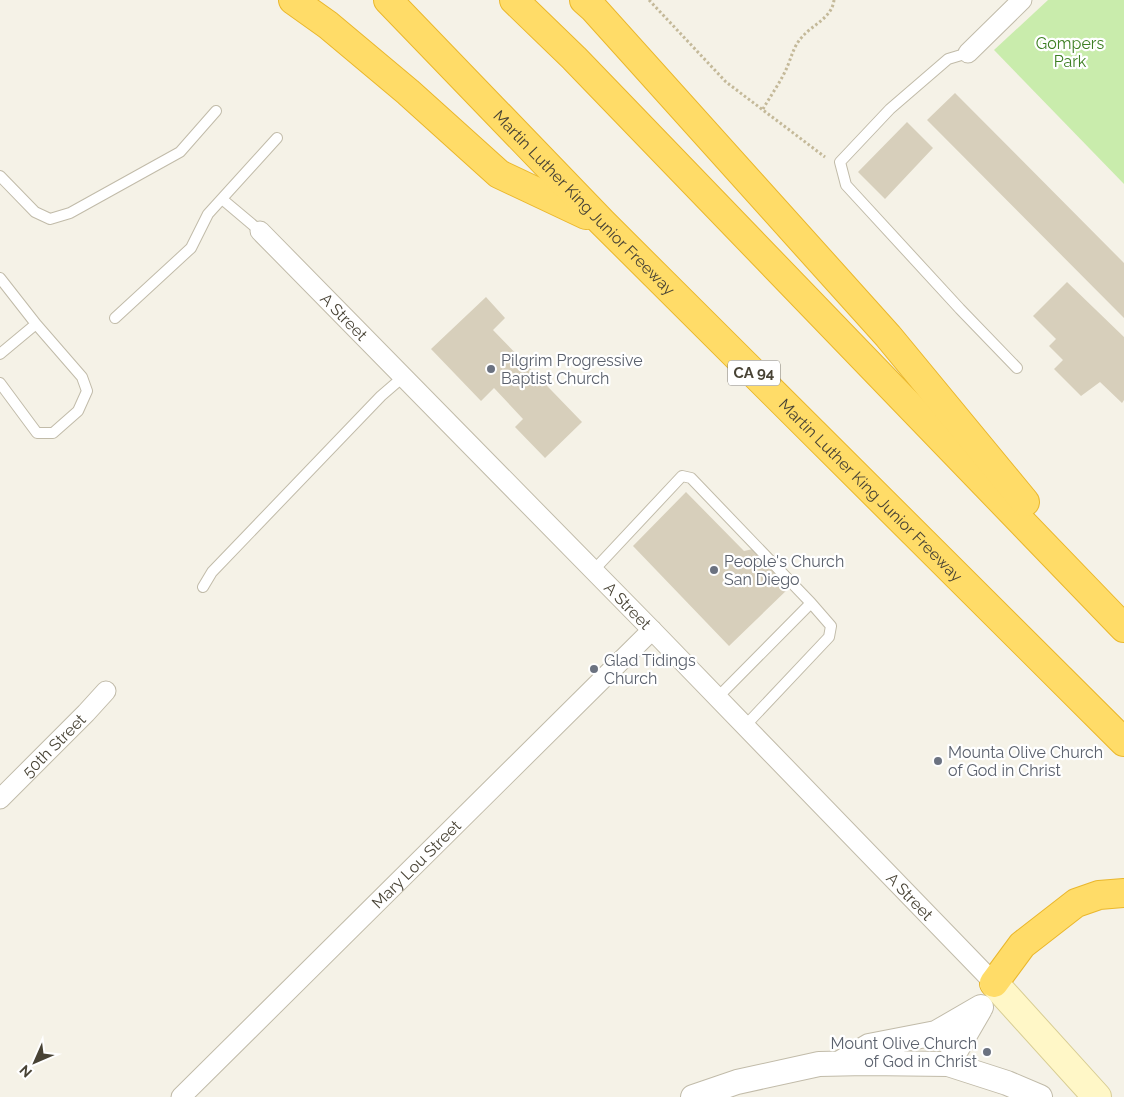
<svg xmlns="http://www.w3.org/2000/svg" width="1124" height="1097" font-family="Raleway,sans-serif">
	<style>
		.green { fill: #c9ecac }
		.building { fill: #d7cfbb }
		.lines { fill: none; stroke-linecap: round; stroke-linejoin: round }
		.service-casing { stroke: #c1bba9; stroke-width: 12 }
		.minor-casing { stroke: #c1bba9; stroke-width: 21 }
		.tertiary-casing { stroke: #c1bba9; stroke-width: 26 }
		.secondary-casing { stroke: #d8cd93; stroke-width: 30 }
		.motorway-casing { stroke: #eab72c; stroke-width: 30 }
		.path { stroke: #c4b999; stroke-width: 3; stroke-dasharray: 2.5 2.5; stroke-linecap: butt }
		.service { stroke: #fff; stroke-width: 10 }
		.minor { stroke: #fff; stroke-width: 19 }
		.tertiary { stroke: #fff; stroke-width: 24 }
		.secondary { stroke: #fff7c7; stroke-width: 28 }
		.motorway { stroke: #ffdc68; stroke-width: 28 }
		.worship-dot { fill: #6b7280; stroke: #fff; stroke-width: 2 }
		.labels { text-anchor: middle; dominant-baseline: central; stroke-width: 4.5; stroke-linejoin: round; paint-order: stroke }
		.shield { fill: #fff; stroke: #7f7b72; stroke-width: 1 }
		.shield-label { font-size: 15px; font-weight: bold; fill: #484335 }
		.park-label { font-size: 16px; fill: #3d7f23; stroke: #fff }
		.street-label { font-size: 16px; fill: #484335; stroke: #fff }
		.worship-label { font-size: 16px; fill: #5b616d; stroke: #fff; text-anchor: start }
	</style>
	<rect width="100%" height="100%" fill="#f5f2e7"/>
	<!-- green -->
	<path class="green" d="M1048,0H1124V184L994,50Z"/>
	<!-- building -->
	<path class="building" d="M955,93L1124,263V318L927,120Z
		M907,122L933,148L885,199L858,172Z
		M1067,282L1124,337V400L1122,403L1100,382L1081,396L1054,369L1063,360L1049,346L1056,339L1033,316Z
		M486,297L505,318L493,330L582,422L545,458L515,427L523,419L494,388L481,401L431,349Z
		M686,492L744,551L753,549L789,588L729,646L633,546Z"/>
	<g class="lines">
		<defs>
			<path id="service" d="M968,53L948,59L890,109L840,162L846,185L960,309L1017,368
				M0,176L35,212L50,219L70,213L180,152L216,111
				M222,199L260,231
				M0,278L36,324
				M115,318L191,248L208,214L277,138
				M0,354L36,324L82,377L87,391L78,411L53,433H37L0,383
				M593,571L682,476L691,478L811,603L717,698
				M203,587L212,572L381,396L403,377
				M745,726L829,637L831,626L811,603"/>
			<g id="minor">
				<path d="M968,53L1022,0"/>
				<path id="s1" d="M260,231L652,630L994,983"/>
				<path id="s2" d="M0,799L86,713L106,691"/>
				<path id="s3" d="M181,1097L652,630"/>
			</g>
			<path id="tertiary" d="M840,1063L869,1046L936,1033L981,1007
				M948,1064L980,1009
				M693,1097L737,1082L819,1064L866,1063L948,1064L1007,1083L1040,1097"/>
			<path id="secondary" d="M994,983L1097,1097"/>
			<g id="motorway">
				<path d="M293,0L328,25L408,92L499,174L586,215"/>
				<path id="s4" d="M388,0L602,222L1124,742"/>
				<path d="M514,0L574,58L1124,628"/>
				<path d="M584,0L593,8L888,336L1025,502"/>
				<path d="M994,983L1022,945L1076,903L1099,895L1124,893"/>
			</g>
		</defs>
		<!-- service casing -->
		<use href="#service" class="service-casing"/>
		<!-- minor casing -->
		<use href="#minor" class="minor-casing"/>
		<!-- tertiary casing -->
		<use href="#tertiary" class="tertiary-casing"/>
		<!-- secondary casing -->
		<use href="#secondary" class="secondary-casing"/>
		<!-- motorway casing -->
		<use href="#motorway" class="motorway-casing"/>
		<!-- path -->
		<path class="path" d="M649,0L726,82L825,157
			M763,109C771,95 782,80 788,65C792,55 794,46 802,37C812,25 832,18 834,0"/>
		<!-- service -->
		<use href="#service" class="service"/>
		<!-- minor -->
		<use href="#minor" class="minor"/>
		<!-- tertiary -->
		<use href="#tertiary" class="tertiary"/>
		<!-- secondary -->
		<use href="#secondary" class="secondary"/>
		<!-- motorway -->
		<use href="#motorway" class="motorway"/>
	</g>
	<!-- markers -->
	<g class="worship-dot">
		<circle cx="491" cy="369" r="5"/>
		<circle cx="714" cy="570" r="5"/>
		<circle cx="594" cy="669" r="5"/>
		<circle cx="938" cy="761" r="5"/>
		<circle cx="987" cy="1052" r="5"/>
	</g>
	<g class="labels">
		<!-- shield labels -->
		<rect class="shield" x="728" y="360.5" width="52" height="25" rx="4"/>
		<g class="shield-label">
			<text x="754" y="373">CA 94</text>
		</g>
		<!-- park labels -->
		<g class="park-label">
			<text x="1070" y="43">Gompers<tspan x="1070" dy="18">Park</tspan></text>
		</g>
		<!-- street labels -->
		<g class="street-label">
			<text stroke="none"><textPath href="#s4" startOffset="282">Martin Luther King Junior Freeway</textPath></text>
			<text stroke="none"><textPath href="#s1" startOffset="120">A Street</textPath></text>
			<text stroke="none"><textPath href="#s4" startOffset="688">Martin Luther King Junior Freeway</textPath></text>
			<text stroke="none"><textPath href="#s1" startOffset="525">A Street</textPath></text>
			<text stroke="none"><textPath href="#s2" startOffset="76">50th Street</textPath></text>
			<text stroke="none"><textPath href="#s3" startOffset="331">Mary Lou Street</textPath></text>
			<text stroke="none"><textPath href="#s1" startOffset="930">A Street</textPath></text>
		</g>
		<!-- worship labels -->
		<g class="worship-label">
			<text x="501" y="360">Pilgrim Progressive<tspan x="501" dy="18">Baptist Church</tspan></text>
			<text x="724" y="561">People's Church<tspan x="724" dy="18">San Diego</tspan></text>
			<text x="604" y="660">Glad Tidings<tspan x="604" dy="18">Church</tspan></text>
			<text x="948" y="752">Mounta Olive Church<tspan x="948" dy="18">of God in Christ</tspan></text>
			<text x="977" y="1043" text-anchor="end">Mount Olive Church<tspan x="977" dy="18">of God in Christ</tspan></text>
		</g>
	</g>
	<!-- north arrow -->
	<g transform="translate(35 1062) rotate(225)" stroke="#ffffff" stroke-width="4" paint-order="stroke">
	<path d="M0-4L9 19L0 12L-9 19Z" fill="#484335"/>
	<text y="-8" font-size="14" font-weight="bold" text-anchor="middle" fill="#484335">N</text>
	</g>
</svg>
